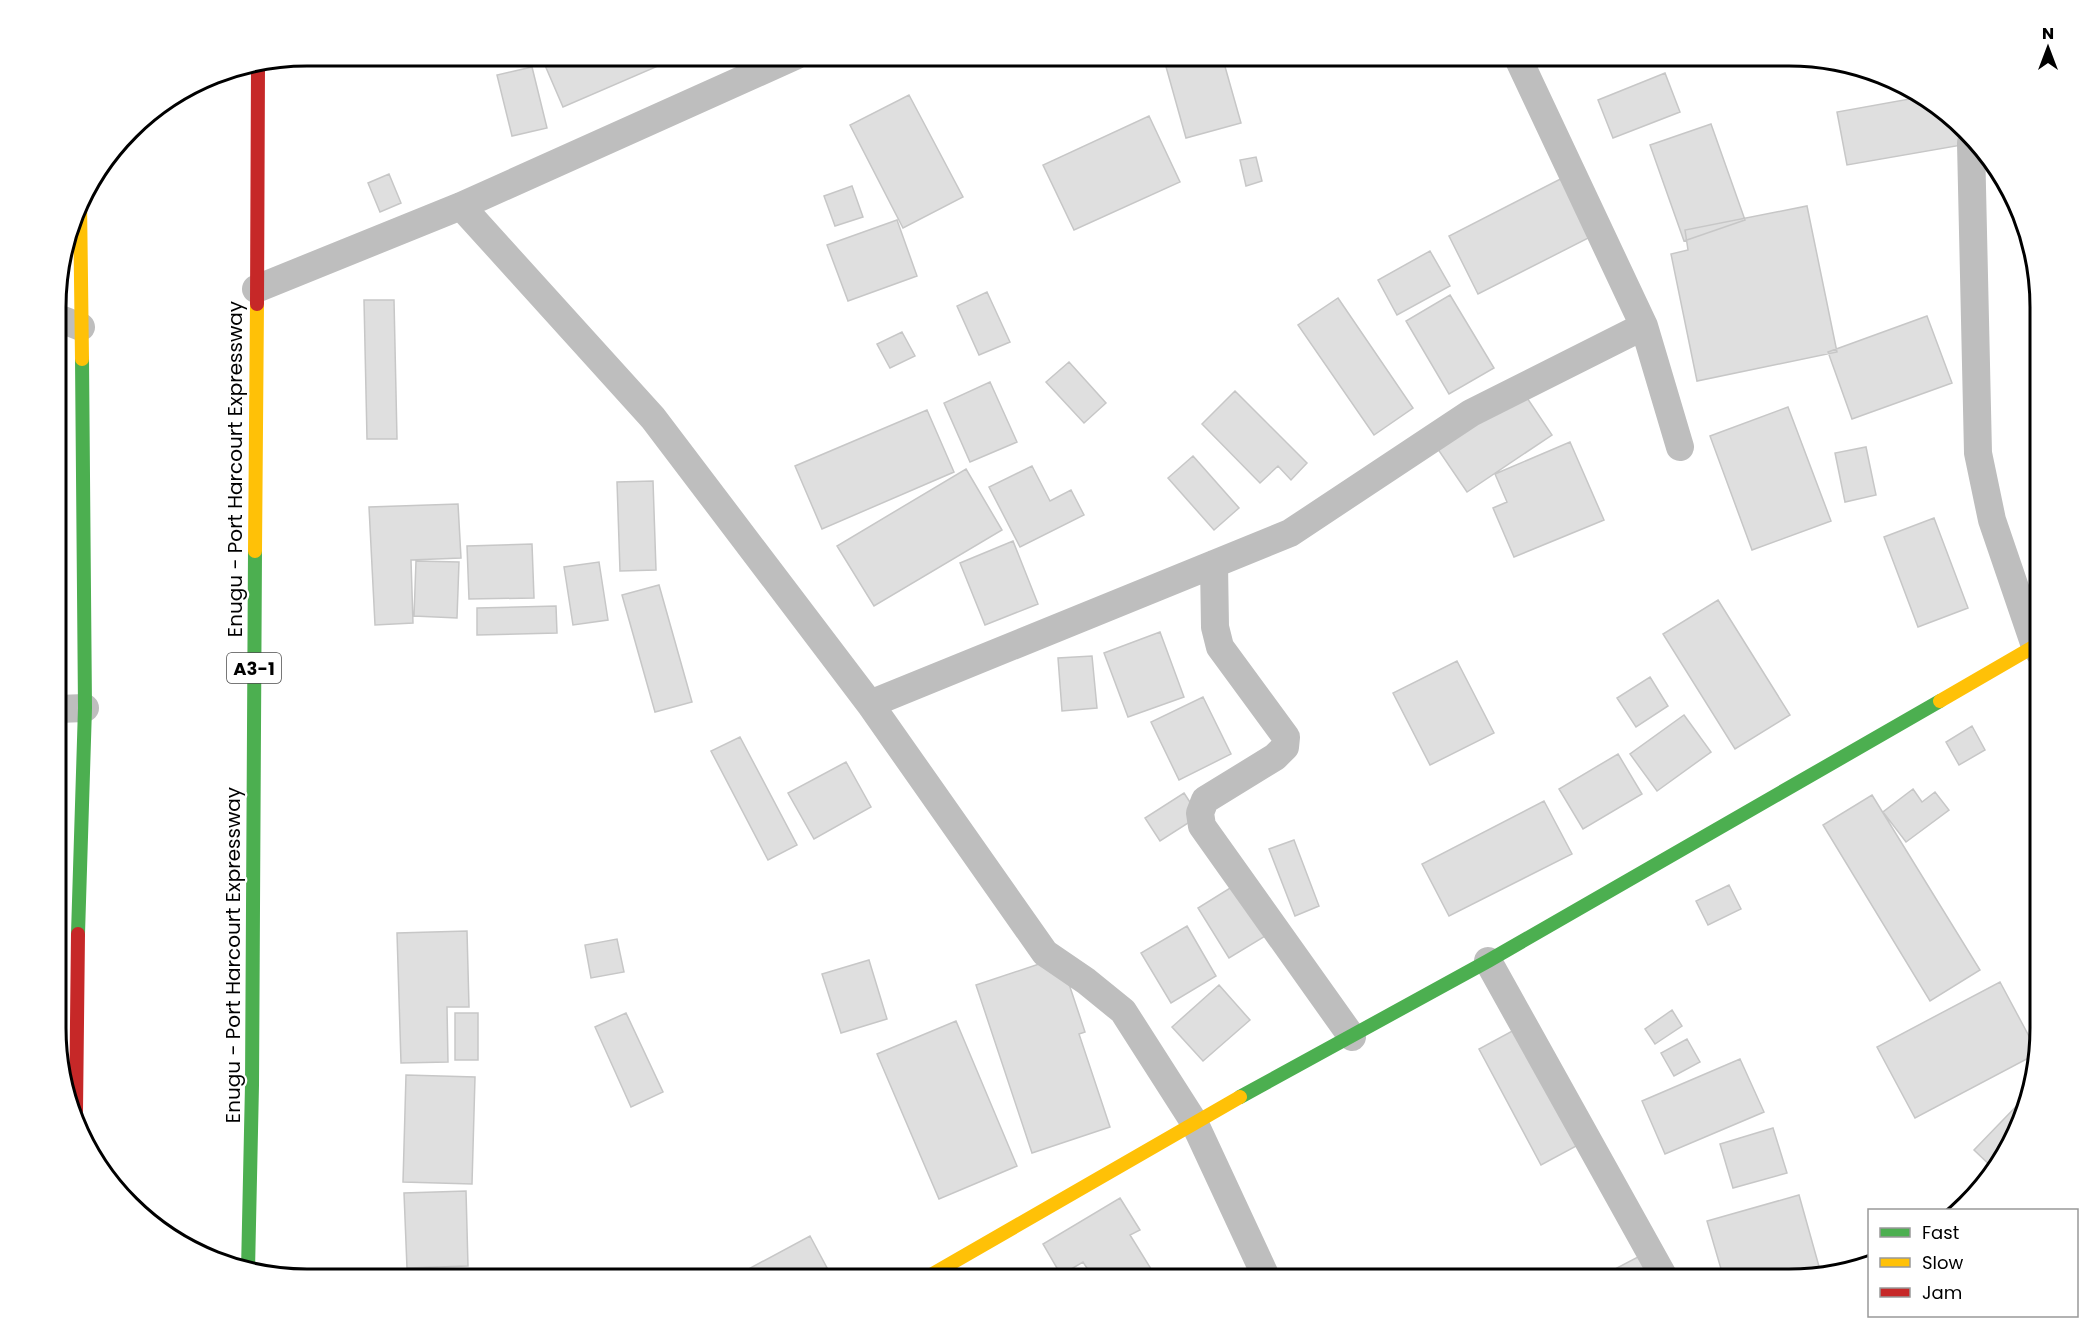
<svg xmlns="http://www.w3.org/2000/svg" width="2096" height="1335" font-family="Poppins,sans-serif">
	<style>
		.building { fill: #dfdfdf; stroke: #c7c7c7; stroke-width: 1.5 }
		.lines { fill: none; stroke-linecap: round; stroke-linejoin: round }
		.street { stroke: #bebebe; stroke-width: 28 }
		.fast { stroke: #4caf50; stroke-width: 14 }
		.slow { stroke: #ffc107; stroke-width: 14 }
		.jam { stroke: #c62828; stroke-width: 14 }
		.labels { text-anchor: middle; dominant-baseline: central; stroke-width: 4.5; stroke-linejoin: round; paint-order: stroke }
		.shield { fill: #fff; stroke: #4c4c4c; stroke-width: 1.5 }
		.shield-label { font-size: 18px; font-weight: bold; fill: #000 }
		.street-label { font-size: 20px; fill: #000; stroke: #fff }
		.rim { fill: none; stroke: #000; stroke-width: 3 }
	</style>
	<rect width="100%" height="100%" fill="#fff"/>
	<!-- building -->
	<path class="building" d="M450,56H481L452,64Z
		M541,56H670L672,60L563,107Z
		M1163,56H1222L1241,123L1186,138Z
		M532,67L547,128L512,136L497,75Z
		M1665,73L1680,112L1613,138L1598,100Z
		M909,95L963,197L903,228L850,125Z
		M1926,96L1960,131L1962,145L1847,165L1837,112Z
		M1149,116L1180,182L1074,230L1043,165Z
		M1711,124L1745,220L1684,241L1650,145Z
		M1256,157L1262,181L1246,186L1240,160Z
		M1578,170L1608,228L1478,294L1449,236Z
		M389,174L401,203L380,212L368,183Z
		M852,186L863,217L835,226L824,196Z
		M1807,206L1837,352L1697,381L1671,254L1688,250L1685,230Z
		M897,220L917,276L848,301L827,245Z
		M1430,251L1450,286L1397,315L1378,280Z
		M987,292L1010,342L979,355L957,306Z
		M1450,295L1494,368L1449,394L1406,321Z
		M1338,298L1413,408L1374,435L1298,325Z
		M364,300H394L397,439H367Z
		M1927,316L1952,383L1852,419L1828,352Z
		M902,332L915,356L890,368L877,344Z
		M1069,362L1106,403L1084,423L1046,382Z
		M990,382L1017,442L970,462L944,403Z
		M1519,386L1552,435L1467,492L1433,442Z
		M1235,391L1307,463L1291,480L1278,466L1260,483L1202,424Z
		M1788,407L1831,521L1752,550L1710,436Z
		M927,410L954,472L822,529L795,466Z
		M1570,442L1604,520L1514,557L1493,508L1507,502L1495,474Z
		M1866,447L1876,495L1845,502L1835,453Z
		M1193,456L1239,508L1214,530L1168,478Z
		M1032,466L1050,501L1071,490L1084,515L1020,547L989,487Z
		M966,469L1002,530L874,606L837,546Z
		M653,481L656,570L620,571L617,482Z
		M458,504L461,558L411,560L413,623L375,625L369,507Z
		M1934,518L1968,608L1918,627L1884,537Z
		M1013,541L1038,604L985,625L960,563Z
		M532,544L534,598L469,599L467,546Z
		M416,561L459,562L457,618L414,616Z
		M599,562L608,620L573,625L564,567Z
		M659,585L692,702L655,712L622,595Z
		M1718,600L1790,715L1735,749L1663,634Z
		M556,606L557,633L477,635V608Z
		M1160,632L1184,697L1128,717L1104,653Z
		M1092,656L1097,708L1062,711L1058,658Z
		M1457,661L1494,733L1430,765L1393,693Z
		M1650,677L1668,706L1636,727L1617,698Z
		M1203,697L1231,754L1179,780L1151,722Z
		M1684,715L1711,752L1657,791L1630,754Z
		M1972,726L1985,750L1959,765L1946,742Z
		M740,737L797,845L768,860L711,751Z
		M1618,754L1642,794L1583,829L1559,789Z
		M846,762L871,807L814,839L788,793Z
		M1913,789L1922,802L1935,792L1949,810L1906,842L1883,812Z
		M1184,793L1199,816L1160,841L1145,818Z
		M1872,795L1980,970L1930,1001L1823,825Z
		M1544,801L1572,854L1449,916L1422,864Z
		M1294,840L1319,906L1295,916L1269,849Z
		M1243,880L1275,930L1229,958L1198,908Z
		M1729,885L1741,909L1708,925L1696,901Z
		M1187,926L1216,976L1171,1003L1141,953Z
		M467,931L469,1007H447L448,1062L401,1063L397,933Z
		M617,939L624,972L591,978L585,945Z
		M1060,957L1085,1032L1079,1034L1110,1127L1032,1153L976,985Z
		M869,960L887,1019L841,1033L822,974Z
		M2000,982L2038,1053L1915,1118L1877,1047Z
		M1219,985L1250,1020L1203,1061L1172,1027Z
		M1672,1010L1682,1026L1655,1044L1645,1029Z
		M455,1013H478V1060H455Z
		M626,1013L663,1092L631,1107L595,1027Z
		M956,1021L1017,1166L939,1199L877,1054Z
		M1531,1021L1593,1137L1541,1165L1479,1049Z
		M1687,1039L1700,1062L1674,1076L1661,1053Z
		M1740,1059L1764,1112L1665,1154L1642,1101Z
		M406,1075L475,1077L472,1184L403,1182Z
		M2029,1093L2030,1094L2027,1109L1995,1170L1974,1150Z
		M1773,1128L1787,1173L1733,1188L1720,1144Z
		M466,1191L468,1266L407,1268L404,1193Z
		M1799,1195L1820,1270L1788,1279H1724L1707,1221Z
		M1120,1198L1140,1230L1130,1235L1156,1277L1153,1279H1094L1083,1262L1061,1275L1043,1244Z
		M810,1236L833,1279H730Z
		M1657,1247L1674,1279H1596Z
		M1396,1274L1397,1279H1373Z"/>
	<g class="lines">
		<!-- street -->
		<path class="street" d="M1517,56L1644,326L1680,447
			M1971,143L1978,453L1992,520L2035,646L2040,653
			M461,206L653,418L870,704L1045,953L1086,981L1123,1011L1194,1122L1267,1279
			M256,289L461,206L795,56
			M58,318L81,327
			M1214,564L1215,627L1220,647L1286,737L1285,747L1275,757L1205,800L1200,813L1202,826L1352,1037
			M870,704L1290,533L1471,413L1644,326
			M58,709L85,708
			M1488,961L1665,1279"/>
		<!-- fast -->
		<path class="fast" d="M78,934L85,708L82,359
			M1240,1097L1488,961L1940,701
			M248,1270L252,1085L255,551"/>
		<!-- slow -->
		<path class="slow" d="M80,200L82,359
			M255,551L257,304
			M1940,701L2040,643
			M924,1279L1240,1097"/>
		<!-- jam -->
		<path class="jam" d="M257,304L258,65
			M76,1111L78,934"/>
	</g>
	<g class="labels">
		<!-- shield labels -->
		<rect class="shield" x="227" y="653" width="54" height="30" rx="4.5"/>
		<g class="shield-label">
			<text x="254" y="668">A3-1</text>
		</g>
		<!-- street labels -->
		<g class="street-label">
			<text transform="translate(235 469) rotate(-90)">Enugu - Port Harcourt Expressway</text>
			<text transform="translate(233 955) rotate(-90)">Enugu - Port Harcourt Expressway</text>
		</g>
	</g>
	<!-- crop -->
	<path d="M0 0H2096V1335H0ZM307 66H1789A241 241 0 0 1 2030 307V1028A241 241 0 0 1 1789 1269H307A241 241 0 0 1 66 1028V307A241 241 0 0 1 307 66Z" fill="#fff" fill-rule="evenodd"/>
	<path class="rim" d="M307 66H1789A241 241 0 0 1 2030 307V1028A241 241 0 0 1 1789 1269H307A241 241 0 0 1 66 1028V307A241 241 0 0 1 307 66Z"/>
	<!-- legend -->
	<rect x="1868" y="1209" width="210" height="108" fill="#ffffff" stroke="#999999" stroke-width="1.5"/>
	<rect x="1880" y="1228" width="30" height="9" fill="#4caf50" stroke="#999999" stroke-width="1.5"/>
	<text x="1922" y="1239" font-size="18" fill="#000000">Fast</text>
	<rect x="1880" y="1258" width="30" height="9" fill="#ffc107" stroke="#999999" stroke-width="1.5"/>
	<text x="1922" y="1269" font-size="18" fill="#000000">Slow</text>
	<rect x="1880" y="1288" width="30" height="9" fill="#c62828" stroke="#999999" stroke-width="1.5"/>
	<text x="1922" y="1299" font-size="18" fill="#000000">Jam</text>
	<!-- north arrow -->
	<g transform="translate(2048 48)" stroke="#ffffff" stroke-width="4.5" paint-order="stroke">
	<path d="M0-4.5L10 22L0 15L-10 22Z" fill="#000000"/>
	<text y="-9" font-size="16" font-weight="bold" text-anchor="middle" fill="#000000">N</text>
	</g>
</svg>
